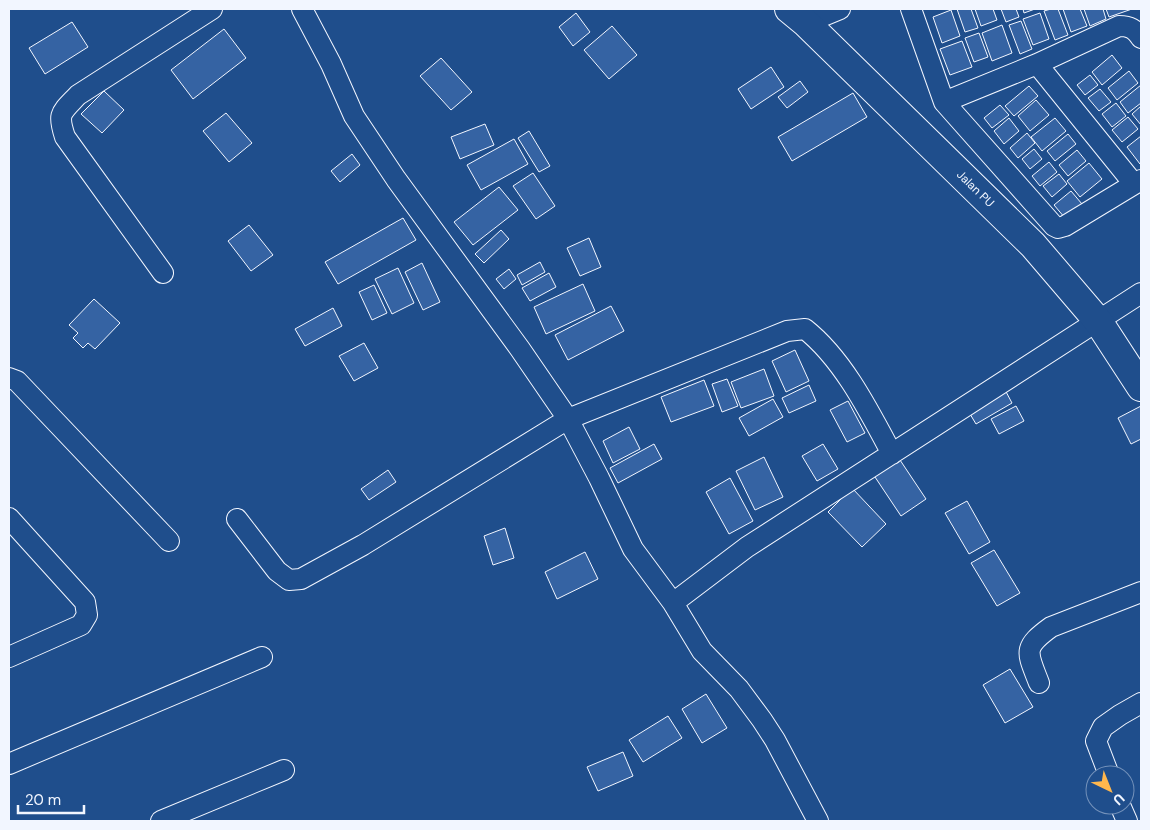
<svg xmlns="http://www.w3.org/2000/svg" width="1150" height="830" font-family="'DM Sans',sans-serif">
	<style>
		.building { fill: #3563a3; stroke: #f2f6ff }
		.lines { fill: none; stroke-linecap: round; stroke-linejoin: round }
		.street-casing { stroke: #f2f6ff; stroke-width: 22 }
		.secondary-casing { stroke: #f2f6ff; stroke-width: 30 }
		.street { stroke: #1f4e8c; stroke-width: 20 }
		.secondary { stroke: #1f4e8c; stroke-width: 28 }
		.labels { text-anchor: middle; dominant-baseline: central; stroke-width: 4; stroke-linejoin: round; paint-order: stroke }
		.street-label { font-size: 12px; fill: #f2f6ff; stroke: #1f4e8c }
	</style>
	<rect width="100%" height="100%" fill="#1f4e8c"/>
	<!-- building -->
	<path class="building" d="M957,9H971L978,28L965,32Z
		M975,9H993L997,20L981,26Z
		M1001,9H1016L1019,17L1006,22Z
		M1023,9H1035L1024,13Z
		M1051,9H1058L1068,35L1055,40L1044,11Z
		M1063,9H1080L1087,26L1071,32Z
		M1084,9H1103L1106,19L1090,26Z
		M1106,9H1132L1109,17Z
		M951,10L960,36L942,43L933,17Z
		M576,13L590,32L573,46L559,27Z
		M1040,13L1049,39L1033,45L1023,19Z
		M1021,21L1032,49L1020,54L1009,25Z
		M72,22L88,47L45,74L29,48Z
		M1002,25L1012,53L992,61L982,33Z
		M612,26L637,55L609,79L584,50Z
		M224,29L246,58L193,99L171,70Z
		M979,33L988,57L974,62L965,38Z
		M962,41L972,67L950,75L940,49Z
		M1112,55L1122,68L1102,85L1092,72Z
		M441,58L472,92L451,110L420,76Z
		M771,67L784,87L751,109L738,89Z
		M1129,71L1138,83L1117,100L1108,88Z
		M1090,75L1098,85L1085,95L1077,85Z
		M800,81L808,92L787,108L778,97Z
		M1141,85V103L1128,113L1120,102Z
		M1029,86L1038,96L1014,116L1005,106Z
		M1100,89L1111,102L1099,111L1088,98Z
		M104,91L124,110L102,133L81,114Z
		M853,93L867,117L792,161L778,137Z
		M1036,100L1049,115L1030,131L1018,116Z
		M1116,103L1126,116L1112,127L1102,114Z
		M1000,105L1009,115L992,128L984,118Z
		M1141,106V125L1132,114Z
		M226,113L252,143L229,162L203,131Z
		M1128,117L1138,129L1122,142L1112,130Z
		M1009,118L1019,131L1004,144L994,131Z
		M1055,118L1066,131L1042,151L1031,137Z
		M485,124L494,145L460,159L451,137Z
		M529,131L550,166L539,172L518,138Z
		M1027,133L1035,143L1018,158L1010,148Z
		M1068,134L1076,144L1055,161L1047,151Z
		M1141,136V163L1140,164L1127,147Z
		M514,139L528,164L481,190L467,165Z
		M1034,149L1042,159L1030,169L1022,159Z
		M1077,150L1086,161L1068,176L1059,165Z
		M352,154L360,165L340,182L331,171Z
		M1049,162L1057,172L1040,186L1032,176Z
		M1089,163L1102,179L1080,197L1067,181Z
		M533,173L555,206L536,219L513,186Z
		M1059,174L1067,184L1052,197L1043,186Z
		M499,187L518,210L473,245L454,222Z
		M1071,191L1082,204L1065,218L1054,205Z
		M403,218L416,240L338,284L325,262Z
		M249,225L273,255L251,271L228,241Z
		M501,230L509,239L484,263L475,254Z
		M589,238L601,267L580,276L567,248Z
		M540,262L545,272L522,285L517,275Z
		M422,263L440,302L423,310L405,272Z
		M398,268L414,303L392,314L375,279Z
		M509,269L516,279L504,289L496,279Z
		M549,273L556,287L530,301L522,288Z
		M583,284L595,311L546,334L534,307Z
		M374,285L387,313L372,320L359,292Z
		M94,299L120,323L95,349L88,343L83,348L73,338L78,333L69,325Z
		M611,306L624,331L568,360L555,335Z
		M333,308L342,326L305,346L295,329Z
		M364,343L378,368L354,381L339,356Z
		M795,350L809,381L786,392L772,361Z
		M764,369L774,396L741,408L731,382Z
		M727,379L738,406L722,412L712,384Z
		M704,380L714,406L671,422L661,397Z
		M809,385L816,401L789,413L782,398Z
		M1004,388L1012,403L976,424L967,409Z
		M773,399L783,417L749,436L739,418Z
		M848,401L865,433L847,442L830,410Z
		M1016,406L1024,421L999,434L991,419Z
		M1141,406V439L1131,444L1118,418Z
		M629,427L640,449L613,463L603,441Z
		M654,444L662,459L618,483L610,468Z
		M823,444L838,469L817,481L802,456Z
		M764,457L783,497L755,510L736,471Z
		M898,457L926,499L901,516L873,474Z
		M388,470L396,482L369,500L361,489Z
		M730,478L753,521L729,534L706,492Z
		M852,488L886,524L862,547L828,512Z
		M967,501L990,542L969,554L945,513Z
		M505,528L514,558L493,565L484,536Z
		M994,550L1020,593L997,606L971,563Z
		M585,552L598,579L557,599L545,572Z
		M1010,669L1033,707L1005,723L983,685Z
		M706,694L727,728L702,743L682,709Z
		M668,716L682,738L643,762L629,740Z
		M623,752L633,776L598,791L587,767Z"/>
	<g class="lines">
		<defs>
			<path id="street" d="M302,9L331,64L354,116L396,179L520,349L568,419L599,478L633,549L673,603L702,651L739,689L762,720L775,740L818,821
				M911,9L944,102L1054,226L1058,228L1065,226L1141,180
				M806,23L840,9
				M1037,64L1134,184
				M944,102L1037,64L1119,26C1130,26 1135,29 1141,38
				M163,273L65,137C57,113 61,113 78,95L212,9
				M9,378L17,381L169,541
				M9,518L85,602L87,615L81,625L9,657
				M237,519L277,571L289,580L301,579L363,545L568,419L787,331L805,329C843,359 869,411 892,454
				M673,603L747,547L1141,293
				M1039,683C1027,652 1022,648 1051,627L1141,592
				M9,764L262,657
				M1109,775L1096,741L1103,727L1120,715L1141,703
				M1120,805L1127,821
				M161,821L284,770"/>
			<g id="secondary">
				<path id="s1" d="M789,9L806,23L1033,245L1098,321L1141,387"/>
			</g>
		</defs>
		<!-- street casing -->
		<use href="#street" class="street-casing"/>
		<!-- secondary casing -->
		<use href="#secondary" class="secondary-casing"/>
		<!-- street -->
		<use href="#street" class="street"/>
		<!-- secondary -->
		<use href="#secondary" class="secondary"/>
	</g>
	<g class="labels">
		<!-- street labels -->
		<g class="street-label">
			<text stroke="none"><textPath href="#s1" startOffset="259">Jalan PU</textPath></text>
		</g>
	</g>
	<!-- border -->
	<rect width="1150" height="830" fill="none" stroke="#f2f6ff" stroke-width="20"/>
	<!-- north arrow -->
	<g transform="translate(1110 790) rotate(137)"><circle r="24" fill="#1f4e8c" stroke="#7391ba"/>
	<path d="M0-4L9 19L0 12L-9 19Z" fill="#ffb74d"/>
	<text y="-8" font-size="14" font-weight="bold" text-anchor="middle" fill="#f2f6ff">U</text>
	</g>
	<!-- scale -->
	<path d="M18 805v8h66v-8" fill="none" stroke="#f2f6ff" stroke-width="2.5"/>
	<text x="25" y="805" font-size="15" fill="#f2f6ff" stroke="#1f4e8c" stroke-width="4" paint-order="stroke">20 m</text>
</svg>
